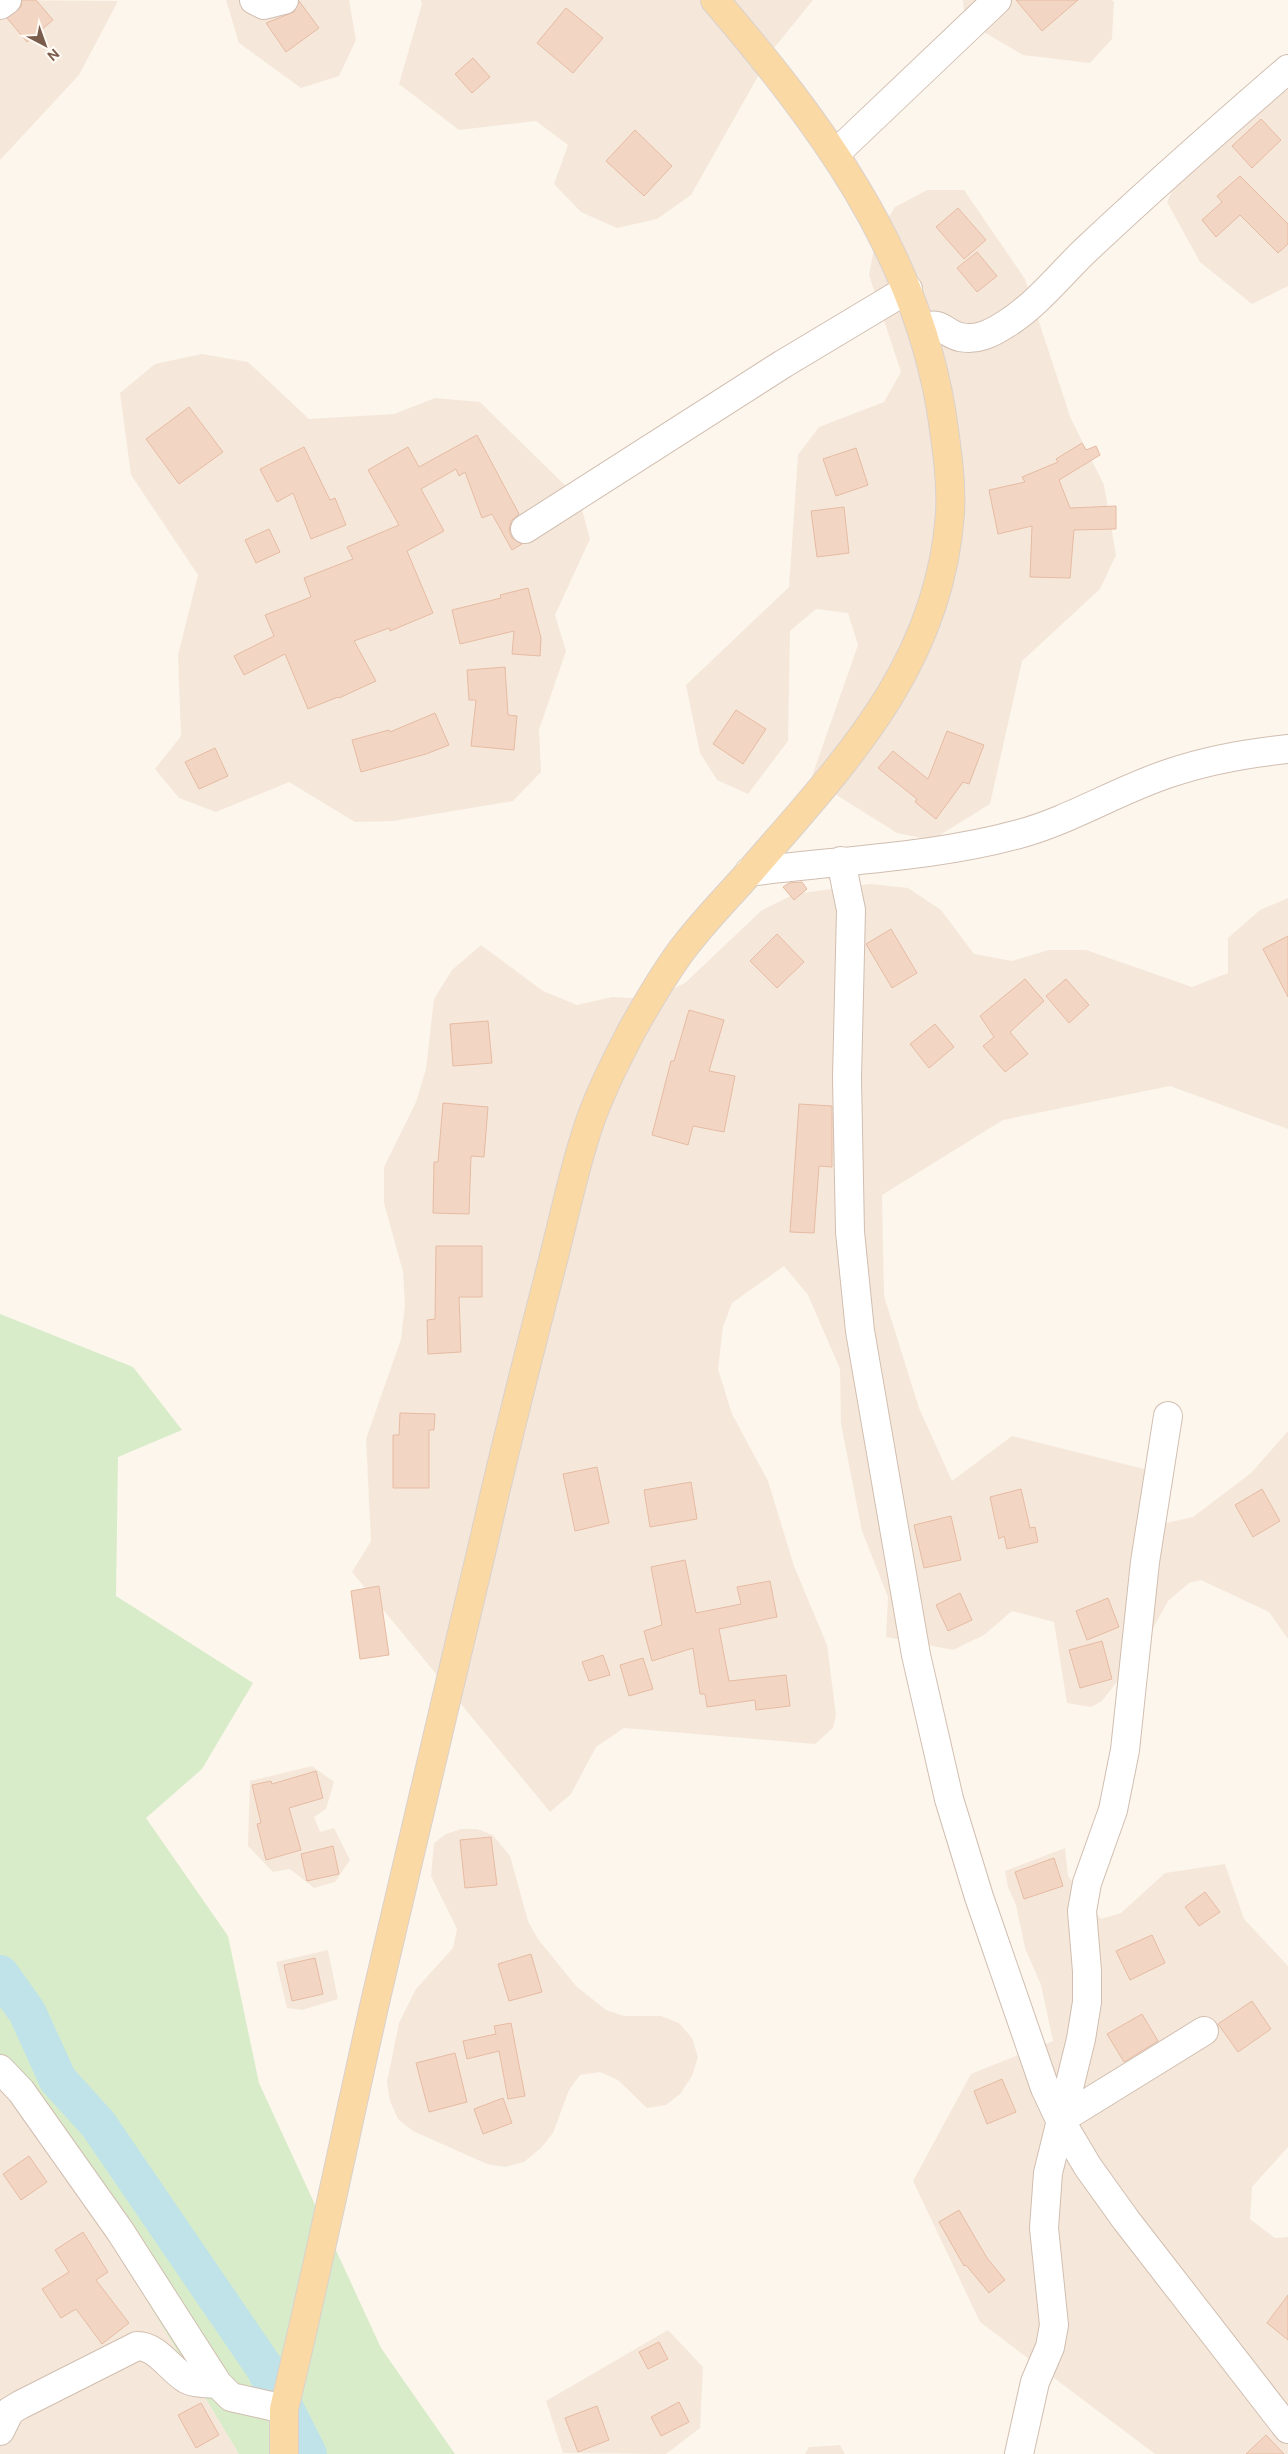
<svg xmlns="http://www.w3.org/2000/svg" width="1288" height="2454" font-family="'DM Sans',sans-serif">
	<style>
		.residential { fill: #f5e8da }
		.green { fill: #d8ecc9 }
		.lines { fill: none; stroke-linecap: round; stroke-linejoin: round }
		.river { stroke: #bfe3e8; stroke-width: 38 }
		.building { fill: #f3d5c3; stroke: #e6bba3 }
		.minor-casing { stroke: #d1beb0; stroke-width: 30 }
		.major-casing { stroke: #dad1cd; stroke-width: 30 }
		.minor { stroke: #fff; stroke-width: 28 }
		.major { stroke: #fbd9a5; stroke-width: 28 }
	</style>
	<rect width="100%" height="100%" fill="#fdf6ec"/>
	<!-- residential -->
	<path class="residential" d="M0,0L118,1L79,75L0,160Z
		M226,0H349L356,40L339,76L301,88L239,43Z
		M421,0H813L774,48L691,195L657,219L617,228L581,212L554,184L568,145L536,121L459,130L399,84L422,4Z
		M963,0H1112L1114,2L1112,39L1090,63L1023,55L965,21Z
		M1288,62V286L1252,304L1200,262L1167,202L1197,139Z
		M927,190H964L1025,279L1071,419L1104,485L1116,555L1100,589L1022,661L990,804L932,840L897,833L811,779L858,645L848,613L816,609L790,631L788,741L748,794L717,780L700,753L686,685L789,587L798,455L819,427L884,402L901,372L869,275L876,238L895,207Z
		M202,354L248,362L309,419L394,414L435,398L480,402L579,499L590,539L555,615L566,651L539,730L541,772L513,801L393,821L355,822L289,782L216,812L179,798L155,769L181,736L178,655L198,575L131,475L120,393L155,364Z
		M870,884L908,888L941,910L974,954L1012,961L1049,950H1086L1192,987L1228,973V938L1260,910L1288,898V1129L1170,1086L1003,1120L882,1195L884,1296L919,1408L952,1481L1012,1436L1144,1469L1153,1526L1193,1517L1251,1473L1288,1431V1639L1269,1612L1201,1580L1189,1583L1168,1601L1140,1652L1102,1701L1091,1707L1067,1703L1054,1622L1012,1611L984,1635L953,1650L886,1637L888,1597L862,1531L841,1424L840,1369L808,1295L784,1266L732,1303L723,1327L718,1369L732,1414L768,1481L794,1566L827,1645L836,1715L833,1728L815,1744L624,1728L596,1747L571,1794L550,1812L352,1572L371,1541L366,1439L401,1339L405,1305L403,1272L384,1203V1167L416,1102L426,1069L434,999L452,970L481,945L543,991L577,1005L612,997L652,999L685,983L762,910L795,894Z
		M312,1766L334,1782L326,1809L314,1817L320,1832L334,1828L350,1860L335,1882L314,1888L290,1869L273,1872L248,1846L250,1781Z
		M461,1829H477L493,1835L510,1856L528,1921L538,1939L576,1986L606,2010L624,2016H661L679,2023L692,2038L698,2057L692,2076L680,2094L666,2105L647,2108L618,2080L600,2072L580,2075L569,2090L553,2133L541,2148L524,2162L505,2167L487,2164L413,2131L398,2119L390,2101L387,2082L399,2023L416,1989L453,1948L457,1929L431,1876L434,1843L446,1834Z
		M1065,1848L1068,1876L1101,1919L1121,1913L1165,1873L1225,1864L1244,1919L1288,1966V2147L1252,2187L1250,2219L1275,2238L1288,2237V2454H1155L980,2322L913,2181L971,2074L1053,2041L1041,1985L1025,1948L1016,1905L1008,1887L1005,1871Z
		M328,1950L338,1999L302,2010L287,2008L276,1962Z
		M0,2056L239,2454H0Z
		M668,2330L703,2367L700,2428L666,2454L563,2453L546,2401Z
		M840,2445L845,2454H805L809,2447Z"/>
	<!-- green -->
	<path class="green" d="M0,1314L133,1367L182,1430L118,1457L116,1596L253,1683L202,1769L146,1818L228,1936L259,2083L381,2348L455,2454H239L0,2056Z"/>
	<g class="lines">
		<!-- river -->
		<path class="river" d="M0,1974L27,2012L58,2080L98,2124L264,2367L308,2454"/>
	</g>
	<!-- building -->
	<path class="building" d="M22,0H36L53,20L27,42L7,18L21,7Z
		M1016,0H1078L1042,31Z
		M299,1L319,28L286,52L266,23L294,12Z
		M566,8L603,38L573,73L537,43Z
		M473,58L490,77L472,93L455,74Z
		M1261,119L1281,140L1252,168L1232,146Z
		M635,130L672,166L644,196L606,161Z
		M1240,176L1288,224V244L1278,253L1240,215L1216,237L1202,220L1222,202L1217,196Z
		M958,208L986,240L964,259L936,227Z
		M977,252L997,276L977,292L957,268Z
		M189,407L223,452L179,484L146,439Z
		M477,435L519,514L511,521L509,530L512,538L522,544L512,550L492,514L482,518L465,472L459,476L456,469L421,489L444,531L407,551L433,613L390,631L389,628L354,641L376,681L339,698L338,697L308,709L285,654L244,675L234,656L274,636L265,615L311,597L304,578L353,559L347,547L399,525L368,470L408,447L419,467Z
		M1082,443L1086,450L1096,446L1100,455L1059,480L1070,508L1116,506V529L1074,530L1070,578L1030,577L1032,526L998,534L989,490L1025,482L1022,477L1058,462L1056,459Z
		M304,447L330,500L335,498L346,525L311,539L293,493L277,502L260,469Z
		M856,448L868,485L836,496L823,459Z
		M844,507L849,553L817,557L811,511Z
		M269,529L280,552L256,563L245,540Z
		M528,588L541,638L540,656L512,654L514,631L460,644L452,610L501,598L500,595Z
		M505,667L508,715L517,716L514,750L471,746L476,700H469L467,670Z
		M736,710L766,729L743,764L713,744Z
		M435,713L449,745L426,754L361,772L352,740L389,730L390,732Z
		M947,731L984,745L969,784L963,782L936,819L915,802L917,799L878,768L893,751L928,779Z
		M215,748L228,776L199,789L185,762Z
		M802,882L807,889L794,900L783,887L789,883Z
		M891,929L917,973L892,988L866,944Z
		M777,934L804,962L777,988L750,961Z
		M1288,936V997L1263,949Z
		M1025,979L1044,1001L1010,1032L1028,1054L1005,1072L983,1046L994,1037L980,1016Z
		M1066,979L1089,1005L1069,1023L1046,996Z
		M689,1010L724,1020L709,1071L735,1076L724,1132L693,1126L688,1145L652,1135L671,1061H674Z
		M488,1021L492,1063L453,1066L450,1024Z
		M935,1024L954,1047L929,1068L910,1044Z
		M443,1103L488,1107L484,1157L471,1156L469,1214L433,1213L434,1162H438Z
		M799,1104L832,1106V1167L819,1166L814,1233L790,1232Z
		M436,1246H482V1297H459L461,1352L428,1354L427,1320L435,1319Z
		M400,1413L435,1414L434,1430H429V1488H393V1435H399Z
		M597,1467L609,1523L575,1531L563,1474Z
		M691,1482L697,1519L650,1527L644,1490Z
		M1021,1489L1030,1528L1035,1527L1038,1542L1007,1549L1004,1536L999,1539L990,1497Z
		M1262,1489L1280,1521L1253,1537L1235,1505Z
		M951,1516L961,1560L924,1568L914,1525Z
		M685,1560L696,1613L741,1604L737,1587L770,1581L777,1617L719,1629L729,1681L786,1675L790,1706L756,1710L755,1700L707,1707L705,1694H700L693,1648L652,1661L644,1631L662,1625L651,1567Z
		M379,1586L389,1655L360,1659L351,1591Z
		M960,1593L972,1620L948,1631L936,1605Z
		M1108,1598L1119,1627L1087,1640L1076,1611Z
		M1102,1641L1112,1679L1080,1688L1069,1650Z
		M603,1655L610,1675L589,1681L582,1662Z
		M643,1658L653,1689L629,1696L620,1665Z
		M316,1771L323,1798L289,1808L301,1850L266,1860L257,1824L261,1823L252,1785L271,1781L272,1784Z
		M491,1837L497,1885L465,1888L460,1840Z
		M333,1846L339,1874L307,1881L301,1854Z
		M1054,1858L1063,1886L1024,1899L1015,1872Z
		M1205,1892L1220,1912L1199,1926L1185,1907Z
		M1152,1935L1165,1963L1130,1980L1116,1951Z
		M531,1954L542,1992L509,2001L498,1964Z
		M315,1958L323,1994L292,2001L284,1965Z
		M1252,2001L1271,2029L1238,2052L1218,2024Z
		M1142,2014L1158,2041L1124,2062L1107,2034Z
		M511,2023L525,2096L508,2099L499,2051L467,2059L463,2041L496,2034L494,2026Z
		M455,2053L467,2102L429,2112L416,2063Z
		M1002,2079L1016,2112L987,2124L974,2091Z
		M503,2098L512,2123L483,2134L474,2109Z
		M29,2156L47,2182L21,2200L3,2174Z
		M959,2210L987,2258L1005,2280L989,2293L966,2265L964,2266L939,2222Z
		M83,2232L108,2272L96,2280L129,2323L102,2344L76,2309L61,2318L42,2289L69,2272L55,2250Z
		M1288,2295V2340L1267,2323Z
		M659,2342L668,2359L648,2369L639,2352Z
		M679,2402L689,2422L661,2436L651,2417Z
		M201,2403L219,2435L196,2448L178,2415Z
		M597,2406L609,2440L578,2452L565,2418Z
		M1266,2435L1284,2454H1246Z"/>
	<g class="lines">
		<defs>
			<path id="minor" d="M254,0L264,5L284,0
				M0,5L7,0
				M835,154L997,0
				M923,330C939,318 945,334 960,337C977,341 992,333 1006,324C1038,304 1062,272 1089,247C1154,186 1221,127 1288,69
				M525,529L783,364L908,289
				M841,861L851,910L847,1078L850,1232L860,1331L916,1655L949,1799L979,1897L1045,2088L1060,2120L1088,2167L1126,2220L1288,2429
				M749,872C839,860 932,858 1019,834C1071,820 1118,790 1170,773C1208,760 1248,753 1288,749
				M0,2069L21,2091L120,2231L218,2384L231,2397L284,2409
				M1060,2120L1204,2031
				M0,2431L10,2411L20,2405L137,2346C157,2346 170,2369 186,2379C195,2384 208,2383 218,2384
				M1019,2454L1035,2382L1050,2347L1054,2325L1044,2228L1048,2173L1081,2039L1087,2002V1971L1082,1911L1087,1883L1113,1810L1125,1750L1145,1562L1168,1416"/>
			<path id="major" d="M284,2454V2409C317,2273 345,2135 376,1998C411,1844 449,1690 485,1536C505,1447 528,1357 551,1268C562,1226 571,1182 584,1140C595,1102 613,1067 631,1032C646,1005 661,979 679,954C700,925 725,900 748,874C843,764 939,667 950,514C952,479 946,444 941,409C913,246 819,122 715,0"/>
		</defs>
		<!-- minor casing -->
		<use href="#minor" class="minor-casing"/>
		<!-- major casing -->
		<use href="#major" class="major-casing"/>
		<!-- minor -->
		<use href="#minor" class="minor"/>
		<!-- major -->
		<use href="#major" class="major"/>
	</g>
	<!-- north arrow -->
	<g transform="translate(45 45) rotate(139)" stroke="#fffaf3" stroke-width="4" paint-order="stroke">
	<path d="M0-4L9 19L0 12L-9 19Z" fill="#7a5c4d"/>
	<text y="-8" font-size="14" font-weight="bold" text-anchor="middle" fill="#7a5c4d">N</text>
	</g>
</svg>
